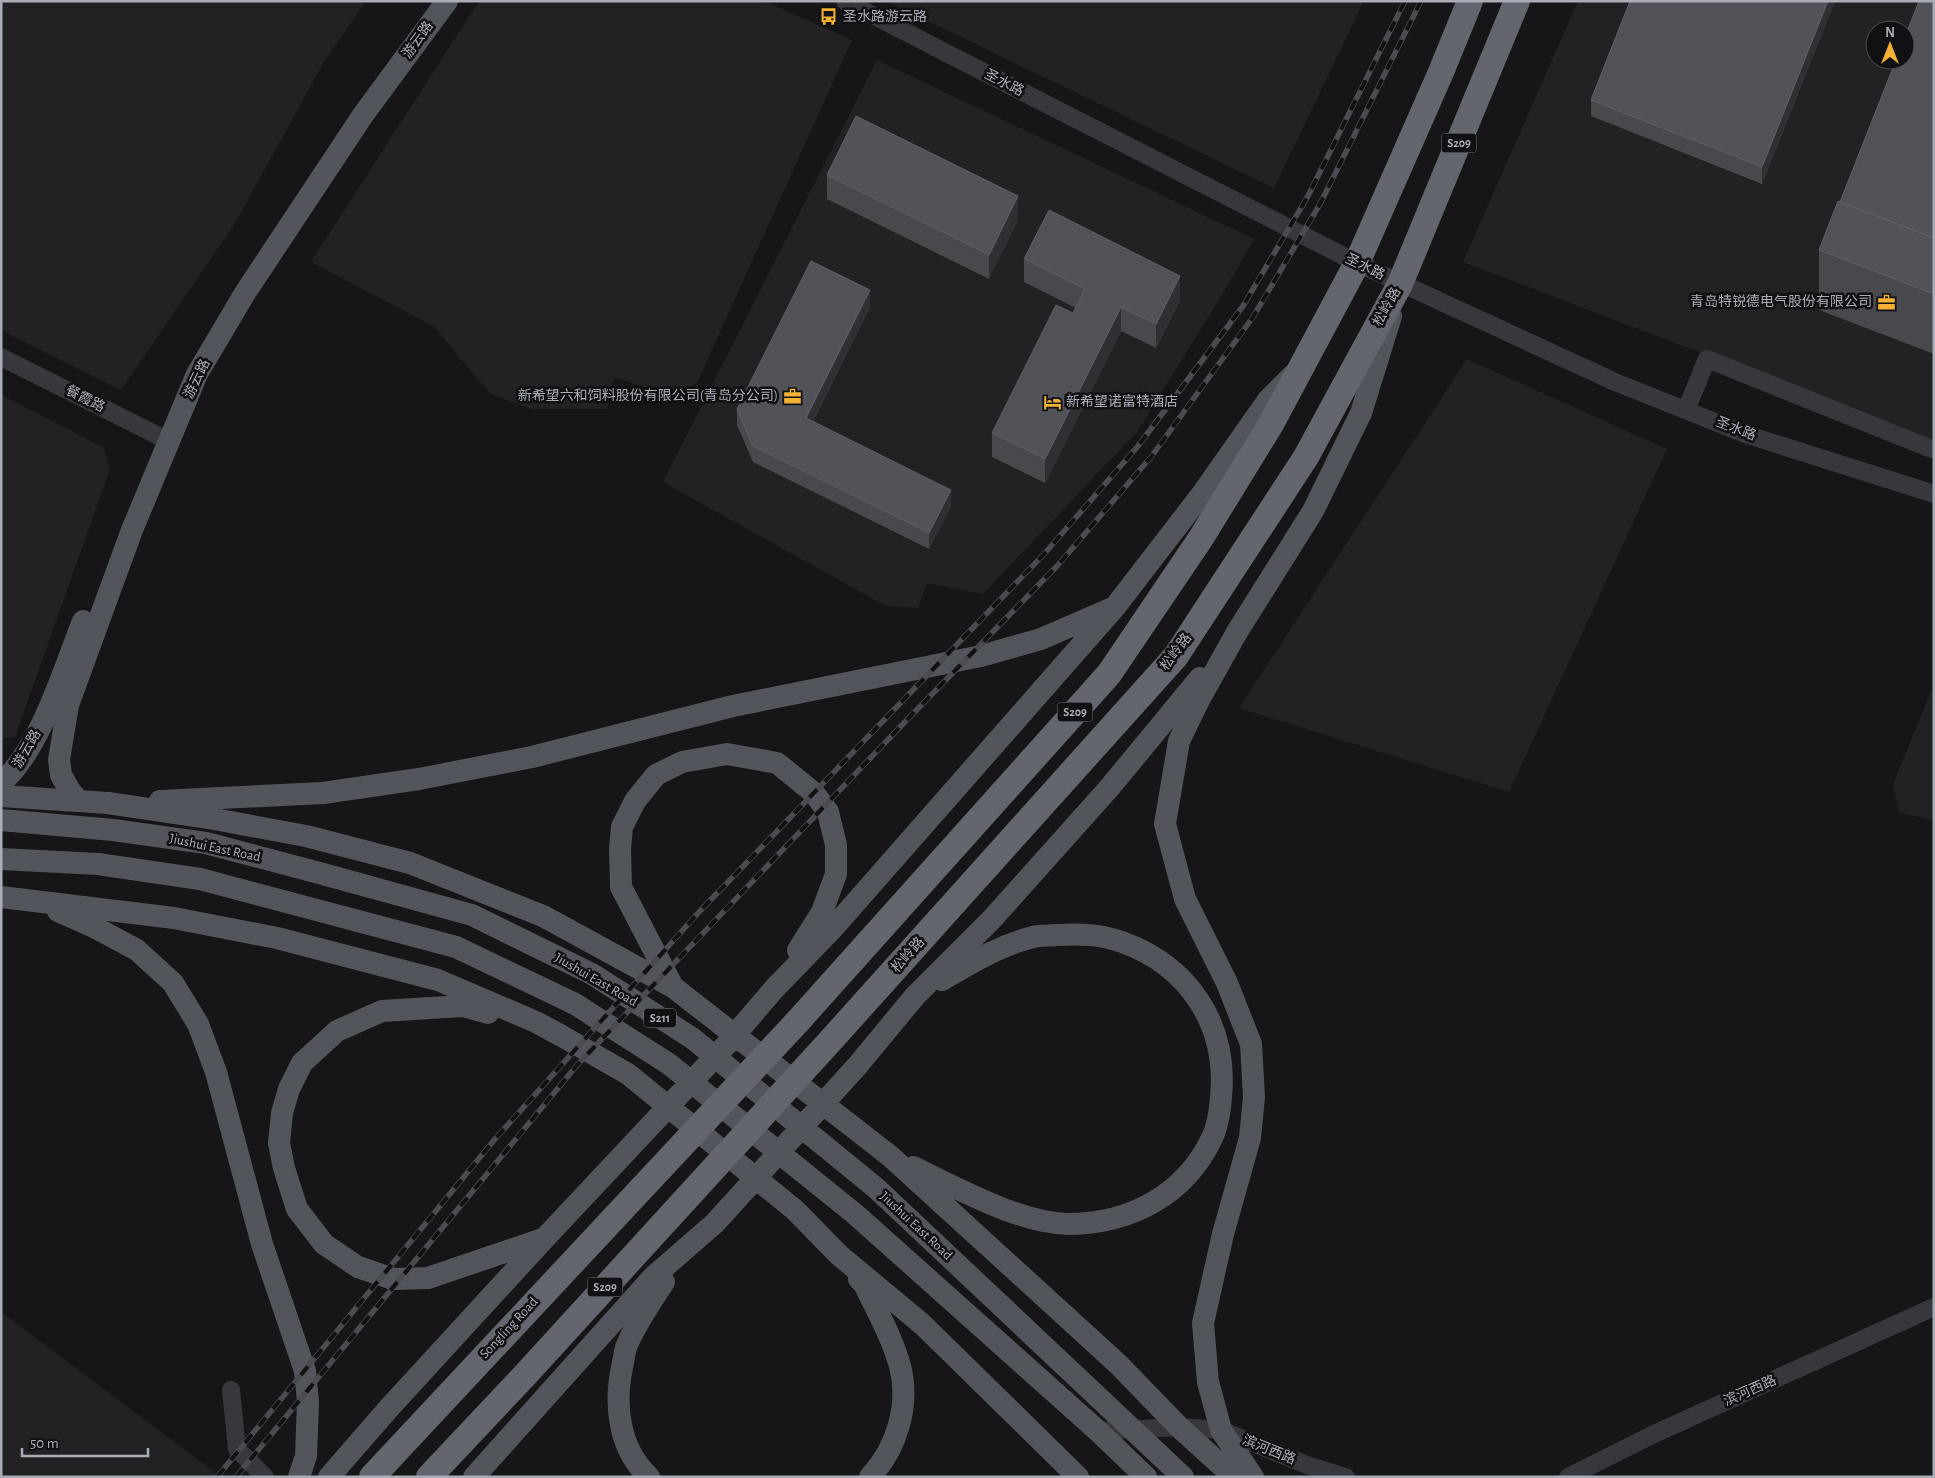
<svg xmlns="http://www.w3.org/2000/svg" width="1935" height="1478" font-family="'Alegreya Sans','Noto Sans SC',sans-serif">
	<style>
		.built { fill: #222225; fill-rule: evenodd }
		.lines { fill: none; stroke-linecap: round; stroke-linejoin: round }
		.minor { stroke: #37383d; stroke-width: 18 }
		.major { stroke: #53555c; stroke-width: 22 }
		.highway { stroke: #63666e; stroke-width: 26 }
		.rail-casing { stroke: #4a4c52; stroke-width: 5.5 }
		.rail { stroke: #111113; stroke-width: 4; stroke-dasharray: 11; stroke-linecap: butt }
		.wall { fill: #47494d }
		.shaded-wall { fill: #2f3033 }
		.building { fill: #525359; stroke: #5f6168 }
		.labels { text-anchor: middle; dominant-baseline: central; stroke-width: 5; stroke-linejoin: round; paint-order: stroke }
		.shield { fill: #111113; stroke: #7b7e86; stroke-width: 1 }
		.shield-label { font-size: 12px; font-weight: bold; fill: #a8adb8 }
		.poi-label { font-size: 14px; fill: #a8adb8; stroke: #111113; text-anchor: start }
		.street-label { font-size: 14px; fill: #a8adb8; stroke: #111113 }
	</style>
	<rect width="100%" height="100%" fill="#161618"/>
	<!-- built -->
	<path class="built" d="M1,1H366L325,60L234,225L121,390L1,330Z
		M479,1H764L852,40L697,383L671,396L614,377L607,409H531L491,394L462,361L435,327L311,262Z
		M886,1H1364L1274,188Z
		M1578,1H1934V442L1463,262ZM1875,30H1905V60H1875Z
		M877,60L1254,239L1225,290L1137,432L983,594L927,583L918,608L886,606L663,482Z
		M1467,359L1667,449L1509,792L1239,708Z
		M1,395L103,447L110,469L15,737L1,738Z
		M1934,684V820L1899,813L1893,784Z
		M1,1312L221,1477H1Z"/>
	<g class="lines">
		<!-- minor -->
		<path class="minor" d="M845,1L1357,263L1615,382L1745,434L1934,494
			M1,357L169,441
			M1686,410L1707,359L1934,450
			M231,1390L237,1449L265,1477
			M1098,1431L1179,1427L1221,1430L1307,1465L1346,1477
			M1568,1477L1652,1435L1934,1307"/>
		<!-- major -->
		<path class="major" d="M1,783C40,750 64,669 83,621
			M1,796L108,803L209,818L306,836L410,863L543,916L673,987L890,1156L1118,1364L1179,1427L1234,1477
			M79,801L70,791L61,775L59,760L68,705L132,530L197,374L245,293L363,115L447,1
			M160,801L323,793L419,779L532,757L733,706L981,656L1041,639L1110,609
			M1,820L113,830L206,843L323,874L472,915L592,974L692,1038L876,1188L1183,1477
			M1,859L98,864L200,879L456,947L575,1004L669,1064L855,1214L1098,1431L1146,1477
			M1,897L174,918L277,938L438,980L536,1022L560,1035L628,1074L795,1210L839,1255L922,1324L1078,1477
			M58,911L96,928L137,950L173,983L198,1024L216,1072L262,1244L305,1371L308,1402L306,1456L299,1477
			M673,987L621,887L620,849L622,827L635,801L656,775L682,762L727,754L777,763L814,793L828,812L836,845V874L822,912L798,950
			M488,1013L463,1006L382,1011L337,1031L302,1063L289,1089L282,1113L279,1143L284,1168L297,1209L324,1244L358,1267L393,1279L428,1278L543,1239
			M913,1167C957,1188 1021,1224 1070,1224C1131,1223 1185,1195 1212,1138C1218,1126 1220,1110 1221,1097C1228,1025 1189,966 1122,942C1100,934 1080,934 1057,935C1049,936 1041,935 1033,937C998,946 973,962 942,980
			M859,1279L864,1284C877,1311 892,1337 900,1366C910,1405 897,1448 870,1477
			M329,1477L389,1408L544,1239L727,1044L774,989L834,927L1115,607L1202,494L1268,400L1292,376
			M474,1477L654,1276L715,1223L858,1065L915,996L992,919L1110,787L1200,678
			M649,1477C619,1449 614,1406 622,1367C624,1360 624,1352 627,1345C636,1323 651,1302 664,1282
			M1253,1477L1221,1430L1208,1382L1203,1323L1223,1234L1250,1138L1254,1097L1251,1044L1227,983L1185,899L1165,824L1179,741L1199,700L1237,632L1313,511L1361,413L1391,316"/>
		<!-- highway -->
		<path class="highway" d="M372,1477L799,1020L1109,674L1201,538L1271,424L1357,263L1441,72L1470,1
			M429,1477L526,1374L832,1039L1176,656L1306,457L1400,284L1517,1"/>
		<defs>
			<path id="rail" d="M217,1477L495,1139L700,911L1045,553L1138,446L1243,306L1308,196L1405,1
				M236,1477L578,1064L901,726L1058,565L1151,457L1253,317L1320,204L1421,1"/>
		</defs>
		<!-- rail casing -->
		<use href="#rail" class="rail-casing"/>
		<!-- rail -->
		<use href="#rail" class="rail"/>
	</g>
	<!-- wall -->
	<path class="wall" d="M1835,1L1762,184L1591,116V100Z
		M1934,1V354L1819,310V250L1840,202Z
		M827,175L1018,220L989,279L827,199Z
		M1024,259L1180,300L1156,348L1121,331L1045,483L992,457V433L1073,313L1076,308L1024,282Z
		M870,307L813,421L951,506L929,549L753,462L737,425V409Z"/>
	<!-- shaded-wall -->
	<path class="shaded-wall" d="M1828,1H1835L1762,184V167Z
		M1018,196V220L989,279V255Z
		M1180,276V300L1156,348V324Z
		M870,290V307L806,434V418Z
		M1121,307V331L1045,483V459Z
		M951,490V506L929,549V533Z"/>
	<!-- building -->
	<path class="building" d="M1630,1H1828L1762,167L1591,100Z
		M1919,1H1934V238L1840,202L1896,60H1905V37Z
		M856,116L1018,196L989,255L827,175Z
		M1838,201L1934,238V294L1819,250Z
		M1049,210L1180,276L1156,324L1121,307L1045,459L992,433L1056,305L1073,313L1085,289L1024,259Z
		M811,261L870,290L806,418L951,490L929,533L753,446L737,409Z"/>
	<!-- icons -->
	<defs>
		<symbol id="bus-bare" viewBox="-9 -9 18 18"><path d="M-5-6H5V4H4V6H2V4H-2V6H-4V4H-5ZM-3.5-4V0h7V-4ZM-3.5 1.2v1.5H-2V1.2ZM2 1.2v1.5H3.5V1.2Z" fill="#f2b134" stroke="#111113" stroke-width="2.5" paint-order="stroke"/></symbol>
		<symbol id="office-bare" viewBox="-9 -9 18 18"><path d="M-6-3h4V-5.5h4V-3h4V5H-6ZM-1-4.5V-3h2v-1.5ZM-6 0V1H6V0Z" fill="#f2b134" stroke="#111113" stroke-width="2.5" paint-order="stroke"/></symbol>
		<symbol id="hotel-bare" viewBox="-9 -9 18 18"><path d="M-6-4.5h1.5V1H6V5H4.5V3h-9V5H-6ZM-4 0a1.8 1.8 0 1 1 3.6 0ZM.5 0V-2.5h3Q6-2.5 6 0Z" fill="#f2b134" stroke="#111113" stroke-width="2.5" paint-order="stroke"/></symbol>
	</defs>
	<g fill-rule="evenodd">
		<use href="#bus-bare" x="816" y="4" width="25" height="25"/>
		<use href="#office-bare" x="1874" y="290" width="25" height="25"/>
		<use href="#office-bare" x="780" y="384" width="25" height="25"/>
		<use href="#hotel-bare" x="1040" y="390" width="25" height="25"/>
	</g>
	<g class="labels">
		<!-- shield labels -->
		<g class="shield">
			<rect x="1441.5" y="133.5" width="35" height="19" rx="4"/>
			<rect x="1057.5" y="702.5" width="35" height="19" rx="4"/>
			<rect x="644" y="1008.5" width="32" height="19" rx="4"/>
			<rect x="587.5" y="1277.5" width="35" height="19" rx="4"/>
		</g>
		<g class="shield-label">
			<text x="1459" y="143">S209</text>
			<text x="1075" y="712">S209</text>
			<text x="660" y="1018">S211</text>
			<text x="605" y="1287">S209</text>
		</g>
		<!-- poi labels -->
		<g class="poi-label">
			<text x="843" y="17">圣水路游云路</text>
			<text x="1872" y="302" text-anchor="end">青岛特锐德电气股份有限公司</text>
			<text x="778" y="396" text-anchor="end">新希望六和饲料股份有限公司(青岛分公司)</text>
			<text x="1066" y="402">新希望诺富特酒店</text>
		</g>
		<!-- street labels -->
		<g class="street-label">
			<text transform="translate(418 40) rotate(-54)">游云路</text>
			<text transform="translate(1004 83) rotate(27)">圣水路</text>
			<text transform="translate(1365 267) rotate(26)">圣水路</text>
			<text transform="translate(1387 307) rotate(-61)">松岭路</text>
			<text transform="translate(197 379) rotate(-64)">游云路</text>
			<text transform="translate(85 399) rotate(27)">餐霞路</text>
			<text transform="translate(1736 429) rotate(21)">圣水路</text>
			<text transform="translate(1176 652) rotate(-53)">松岭路</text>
			<text transform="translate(27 749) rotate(-60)">游云路</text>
			<text transform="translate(215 848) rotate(12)">Jiushui East Road</text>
			<text transform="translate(908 955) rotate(-48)">松岭路</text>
			<text transform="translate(596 980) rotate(30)">Jiushui East Road</text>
			<text transform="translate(916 1226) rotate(43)">Jiushui East Road</text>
			<text transform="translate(509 1328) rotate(-47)">Songling Road</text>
			<text transform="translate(1750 1391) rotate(-24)">滨河西路</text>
			<text transform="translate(1269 1450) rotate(22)">滨河西路</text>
		</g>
	</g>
	<!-- border -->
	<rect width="1935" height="1478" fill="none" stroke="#a8adb8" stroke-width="5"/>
	<!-- north arrow -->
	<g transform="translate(1890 45)"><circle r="24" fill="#111113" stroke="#4d4f55"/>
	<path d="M0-4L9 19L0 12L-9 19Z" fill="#f2b134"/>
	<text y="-8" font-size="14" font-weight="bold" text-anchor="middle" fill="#a8adb8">N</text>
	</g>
	<!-- scale -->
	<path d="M22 1448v8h126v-8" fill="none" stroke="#a8adb8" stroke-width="2.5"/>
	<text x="30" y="1448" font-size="15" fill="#a8adb8" stroke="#111113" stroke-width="4" paint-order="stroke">50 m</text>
</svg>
